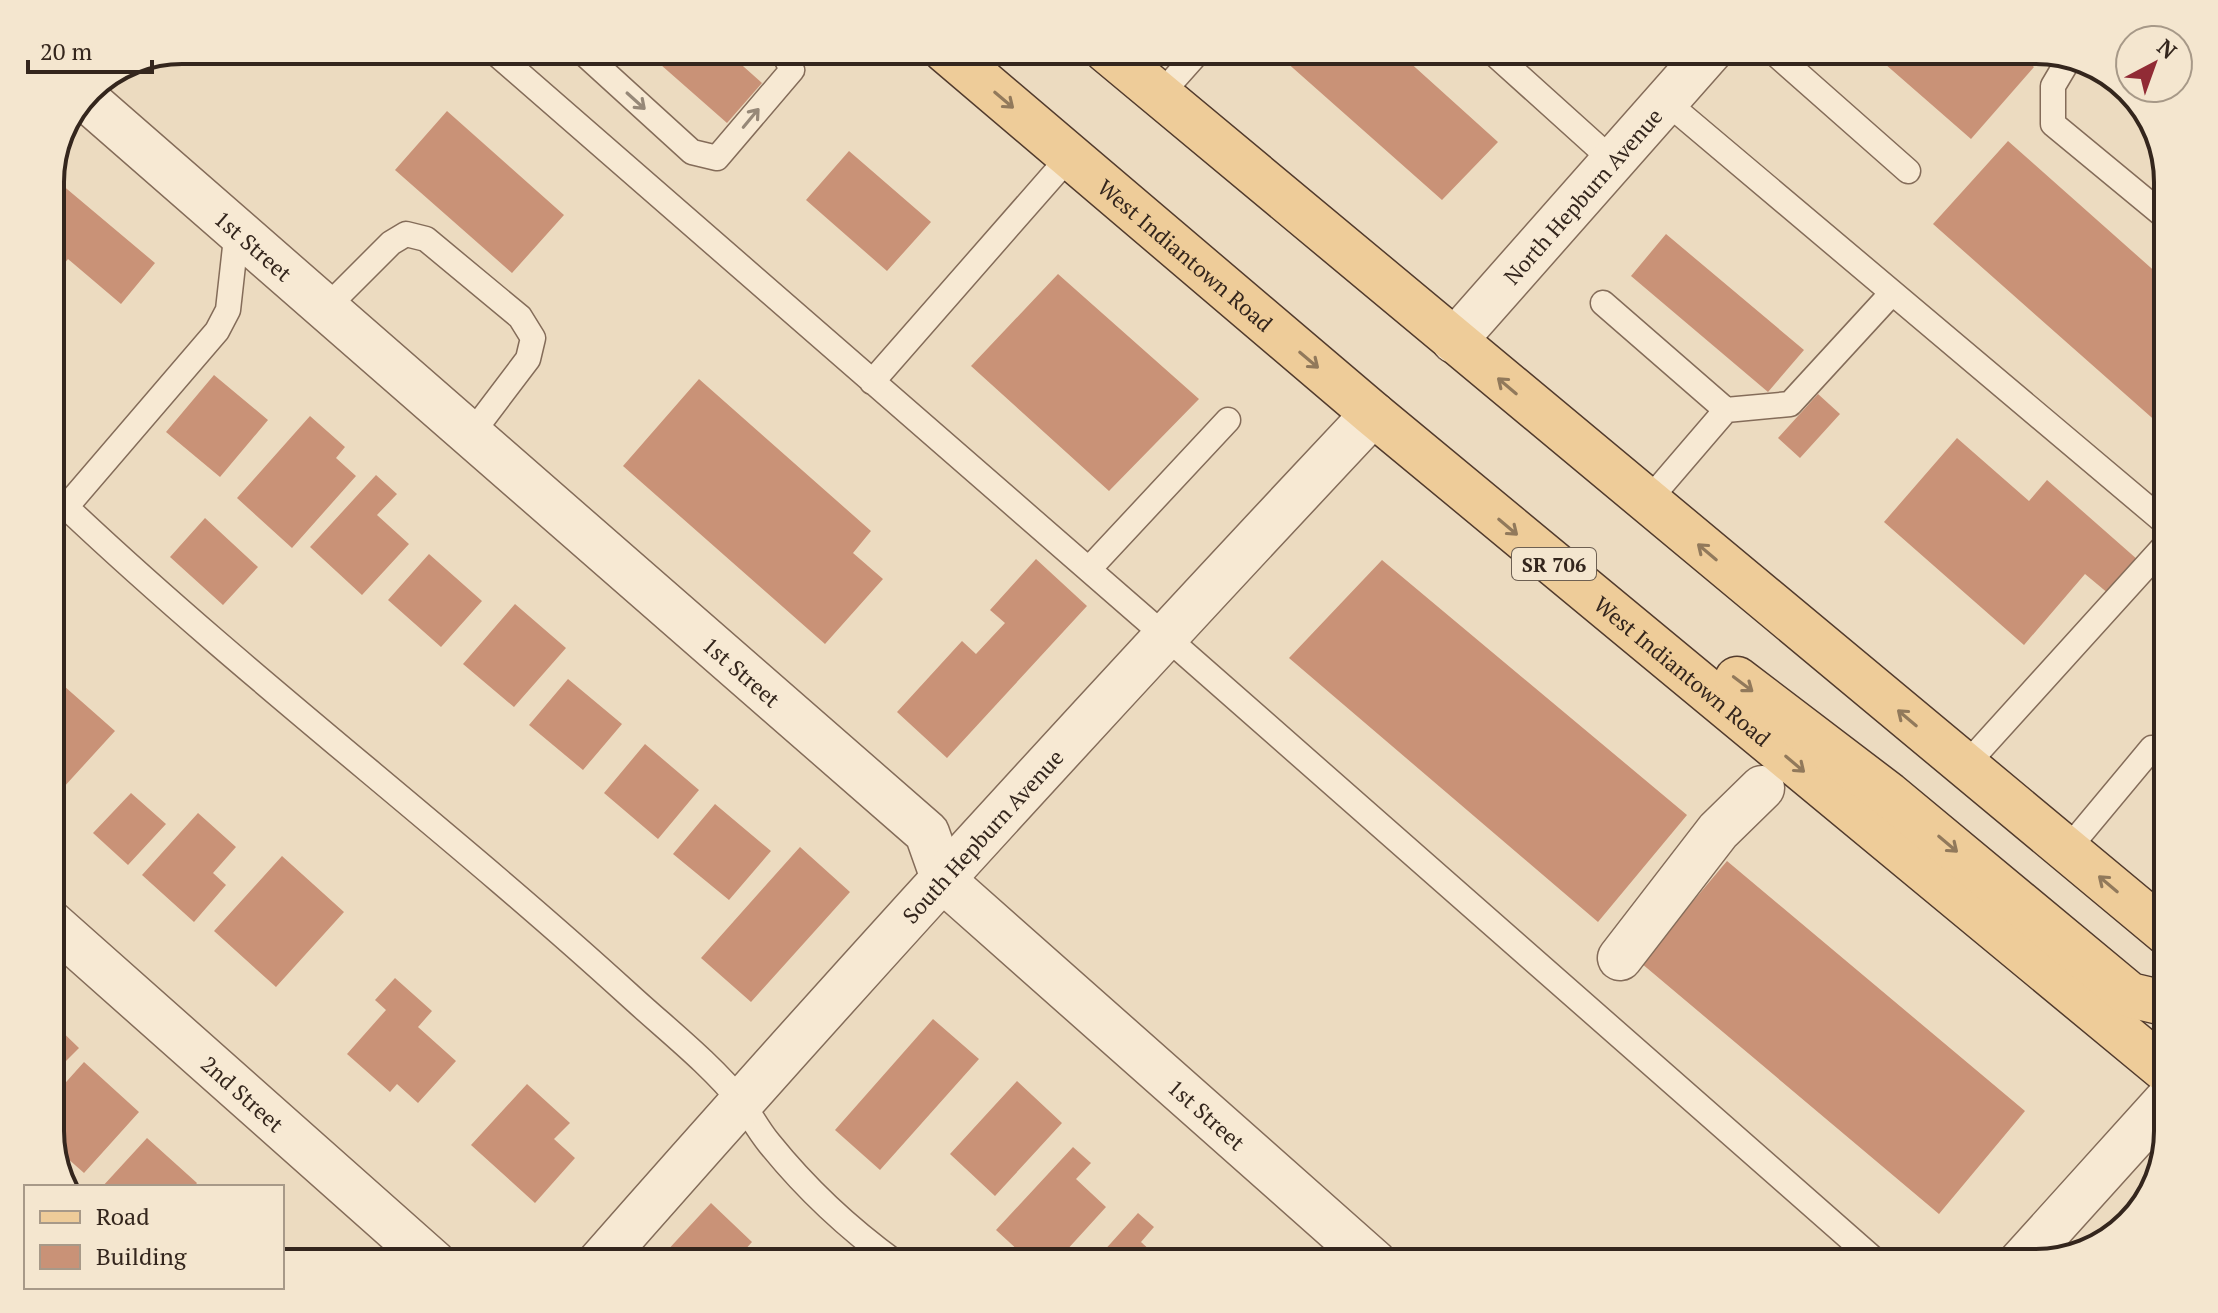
<svg xmlns="http://www.w3.org/2000/svg" width="2218" height="1313" font-family="'PT Serif',serif">
	<style>
		.building { fill: #c99277 }
		.lines { fill: none; stroke-linecap: round; stroke-linejoin: round }
		.lane-casing { stroke: #846c59; stroke-width: 27 }
		.street-casing { stroke: #846c59; stroke-width: 47 }
		.primary-casing { stroke: #523b2d; stroke-width: 47 }
		.lane { stroke: #f7e9d3; stroke-width: 24 }
		.street { stroke: #f7e9d3; stroke-width: 44 }
		.primary { stroke: #ec9; stroke-width: 44 }
		.oneway { stroke: #91795b }
		.oneway2 { stroke: #968878 }
		.labels { text-anchor: middle; dominant-baseline: central; stroke-width: 8; stroke-linejoin: round; paint-order: stroke }
		.shield { fill: #f4e6cf; stroke: #6e6052; stroke-width: 2 }
		.shield-label { font-size: 20px; font-weight: bold; fill: #34261d }
		.street-label { font-size: 22px; fill: #34261d; stroke: #f4e6cf }
		.rim { fill: none; stroke: #34261d; stroke-width: 4 }
	</style>
	<rect width="100%" height="100%" fill="#ecdbc0"/>
	<!-- building -->
	<path class="building" d="M644,50H725L762,83L727,123Z
		M1278,50H1396L1498,142L1442,200L1276,53Z
		M1869,50H2015L2034,67L1971,139Z
		M447,111L564,215L512,273L395,170Z
		M2008,141L2168,283V432L1933,224Z
		M849,151L931,222L887,271L806,200Z
		M61,184L155,263L121,304L68,259L50,281V197Z
		M1666,234L1804,350L1768,392L1631,276Z
		M1058,274L1199,399L1109,491L971,366Z
		M214,375L268,420L220,477L166,432Z
		M699,379L871,531L853,553L883,579L825,644L623,466Z
		M1818,394L1840,414L1800,458L1778,438Z
		M310,416L345,447L336,458L356,476L292,548L237,498Z
		M1957,438L2029,501L2047,480L2138,560L2109,594L2085,574L2024,645L1884,522Z
		M376,475L397,494L377,515L409,544L362,595L310,547Z
		M205,518L258,567L223,605L170,557Z
		M429,554L482,601L441,647L388,600Z
		M1036,559L1087,606L947,758L897,712L962,641L976,654L1005,623L990,610Z
		M1382,560L1687,815L1598,922L1289,658Z
		M515,604L566,648L514,707L463,664Z
		M568,679L622,724L583,770L529,725Z
		M64,686L115,731L52,800L50,702Z
		M645,744L699,790L658,839L604,793Z
		M131,793L166,824L128,865L93,833Z
		M715,804L771,851L729,900L673,854Z
		M198,813L236,847L213,873L226,885L194,922L142,875Z
		M800,847L850,892L751,1002L701,958Z
		M282,856L344,912L276,987L214,931Z
		M1727,861L2025,1111L1939,1214L1641,963Z
		M395,978L432,1011L418,1027L456,1061L418,1103L397,1084L390,1092L347,1054L386,1010L375,1000Z
		M933,1019L979,1059L880,1170L835,1130Z
		M50,1020L79,1048L50,1077Z
		M84,1062L139,1112L84,1173L66,1157L58,1165L50,1139V1100Z
		M1017,1081L1062,1123L995,1196L950,1154Z
		M527,1084L570,1123L554,1139L575,1158L535,1203L471,1145Z
		M147,1138L197,1183L194,1187H102Z
		M1073,1147L1091,1163L1076,1179L1106,1207L1055,1263H1032L996,1230Z
		M711,1203L752,1242L733,1263H675L665,1253Z
		M1138,1213L1154,1227L1141,1242L1164,1263H1093Z"/>
	<g class="lines">
		<defs>
			<path id="lane" d="M492,50L1165,636L1878,1263
				M580,50L692,152L717,158L792,70L785,56L778,50
				M1490,50L1612,160
				M1771,50L1908,171
				M2069,59L2053,86V124L2168,219
				M1160,95L1200,50
				M1664,100L2168,525
				M237,229L228,310L217,331L66,507C246,677 445,827 628,994C666,1029 710,1063 742,1103C751,1116 759,1131 769,1143C806,1189 849,1229 896,1263
				M1603,303L1726,410L1647,502
				M327,307L391,243L406,234L426,239L520,317L533,338L528,359L472,433
				M872,382L1070,156
				M1726,410L1790,404L1892,293
				M1089,569L1228,420
				M1965,766L2168,542
				M2067,850L2152,748L2168,752"/>
			<g id="street">
				<path id="s1" d="M85,98L927,833L944,881L1375,1263"/>
				<path id="s2" d="M1454,341L1711,50"/>
				<path id="s3" d="M50,922L434,1263"/>
				<path d="M1620,958L1718,831L1762,788"/>
				<path id="s4" d="M599,1263C852,975 1111,693 1373,414"/>
				<path d="M2020,1263L2168,1099"/>
			</g>
			<g id="primary">
				<path id="s5" d="M945,50L1373,414L2168,1072"/>
				<path d="M1106,50L2168,934"/>
				<path d="M1737,679L1888,794L2130,995L2168,1004"/>
			</g>
		</defs>
		<!-- lane casing -->
		<use href="#lane" class="lane-casing"/>
		<!-- street casing -->
		<use href="#street" class="street-casing"/>
		<!-- primary casing -->
		<use href="#primary" class="primary-casing"/>
		<!-- lane -->
		<use href="#lane" class="lane"/>
		<!-- street -->
		<use href="#street" class="street"/>
		<!-- primary -->
		<use href="#primary" class="primary"/>
	</g>
	<!-- one-way arrows -->
	<defs><path id="oneway-shaft" d="M-6 0H5M1.5-3L5.5 0L1.5 3" fill="none" stroke-width="1.6" stroke-linecap="round" stroke-linejoin="round" transform="scale(2)"/></defs>
	<g class="oneway">
		<use href="#oneway-shaft" transform="translate(1004 100) rotate(40)"/>
		<use href="#oneway-shaft" transform="translate(1309 360) rotate(40)"/>
		<use href="#oneway-shaft" transform="translate(1507 386) rotate(-140)"/>
		<use href="#oneway-shaft" transform="translate(1508 527) rotate(40)"/>
		<use href="#oneway-shaft" transform="translate(1707 552) rotate(-140)"/>
		<use href="#oneway-shaft" transform="translate(1743 684) rotate(37)"/>
		<use href="#oneway-shaft" transform="translate(1907 718) rotate(-140)"/>
		<use href="#oneway-shaft" transform="translate(1795 764) rotate(40)"/>
		<use href="#oneway-shaft" transform="translate(1948 844) rotate(40)"/>
		<use href="#oneway-shaft" transform="translate(2108 884) rotate(-140)"/>
	</g>
	<g class="oneway2">
		<use href="#oneway-shaft" transform="translate(636 101) rotate(42)"/>
		<use href="#oneway-shaft" transform="translate(751 118) rotate(-50)"/>
	</g>
	<g class="labels">
		<!-- shield labels -->
		<rect class="shield" x="1512" y="548" width="84" height="32" rx="6"/>
		<g class="shield-label">
			<text x="1554" y="564">SR 706</text>
		</g>
		<!-- street labels -->
		<g class="street-label">
			<text stroke="none"><textPath href="#s2" startOffset="194">North Hepburn Avenue</textPath></text>
			<text stroke="none"><textPath href="#s1" startOffset="224">1st Street</textPath></text>
			<text stroke="none"><textPath href="#s5" startOffset="316">West Indiantown Road</textPath></text>
			<text stroke="none"><textPath href="#s1" startOffset="872">1st Street</textPath></text>
			<text stroke="none"><textPath href="#s5" startOffset="964">West Indiantown Road</textPath></text>
			<text stroke="none"><textPath href="#s4" startOffset="574">South Hepburn Avenue</textPath></text>
			<text stroke="none"><textPath href="#s3" startOffset="258">2nd Street</textPath></text>
			<text stroke="none"><textPath href="#s1" startOffset="1520">1st Street</textPath></text>
		</g>
	</g>
	<!-- crop -->
	<path d="M0 0H2218V1313H0ZM182 64H2036A118 118 0 0 1 2154 182V1131A118 118 0 0 1 2036 1249H182A118 118 0 0 1 64 1131V182A118 118 0 0 1 182 64Z" fill="#f4e6cf" fill-rule="evenodd"/>
	<path class="rim" d="M182 64H2036A118 118 0 0 1 2154 182V1131A118 118 0 0 1 2036 1249H182A118 118 0 0 1 64 1131V182A118 118 0 0 1 182 64Z"/>
	<!-- legend -->
	<rect x="24" y="1185" width="260" height="104" fill="#f4e6cf" stroke="#a79988" stroke-width="2"/>
	<rect x="40" y="1211" width="40" height="12" fill="#eecc99" stroke="#a79988" stroke-width="2"/>
	<text x="96" y="1225" font-size="24" fill="#34261d">Road</text>
	<rect x="40" y="1245" width="40" height="24" fill="#c99277" stroke="#a79988" stroke-width="2"/>
	<text x="96" y="1265" font-size="24" fill="#34261d">Building</text>
	<!-- north arrow -->
	<g transform="translate(2154 64) rotate(41)"><circle r="38" fill="#f4e6cf" stroke="#a79988" stroke-width="2"/>
	<path d="M0-6L14 30L0 20L-14 30Z" fill="#912b35"/>
	<text y="-12" font-size="22" font-weight="bold" text-anchor="middle" fill="#34261d">N</text>
	</g>
	<!-- scale -->
	<path d="M28 60v12h124v-12" fill="none" stroke="#34261d" stroke-width="4"/>
	<text x="40" y="60" font-size="24" fill="#34261d" stroke="#f4e6cf" stroke-width="6" paint-order="stroke">20 m</text>
</svg>
